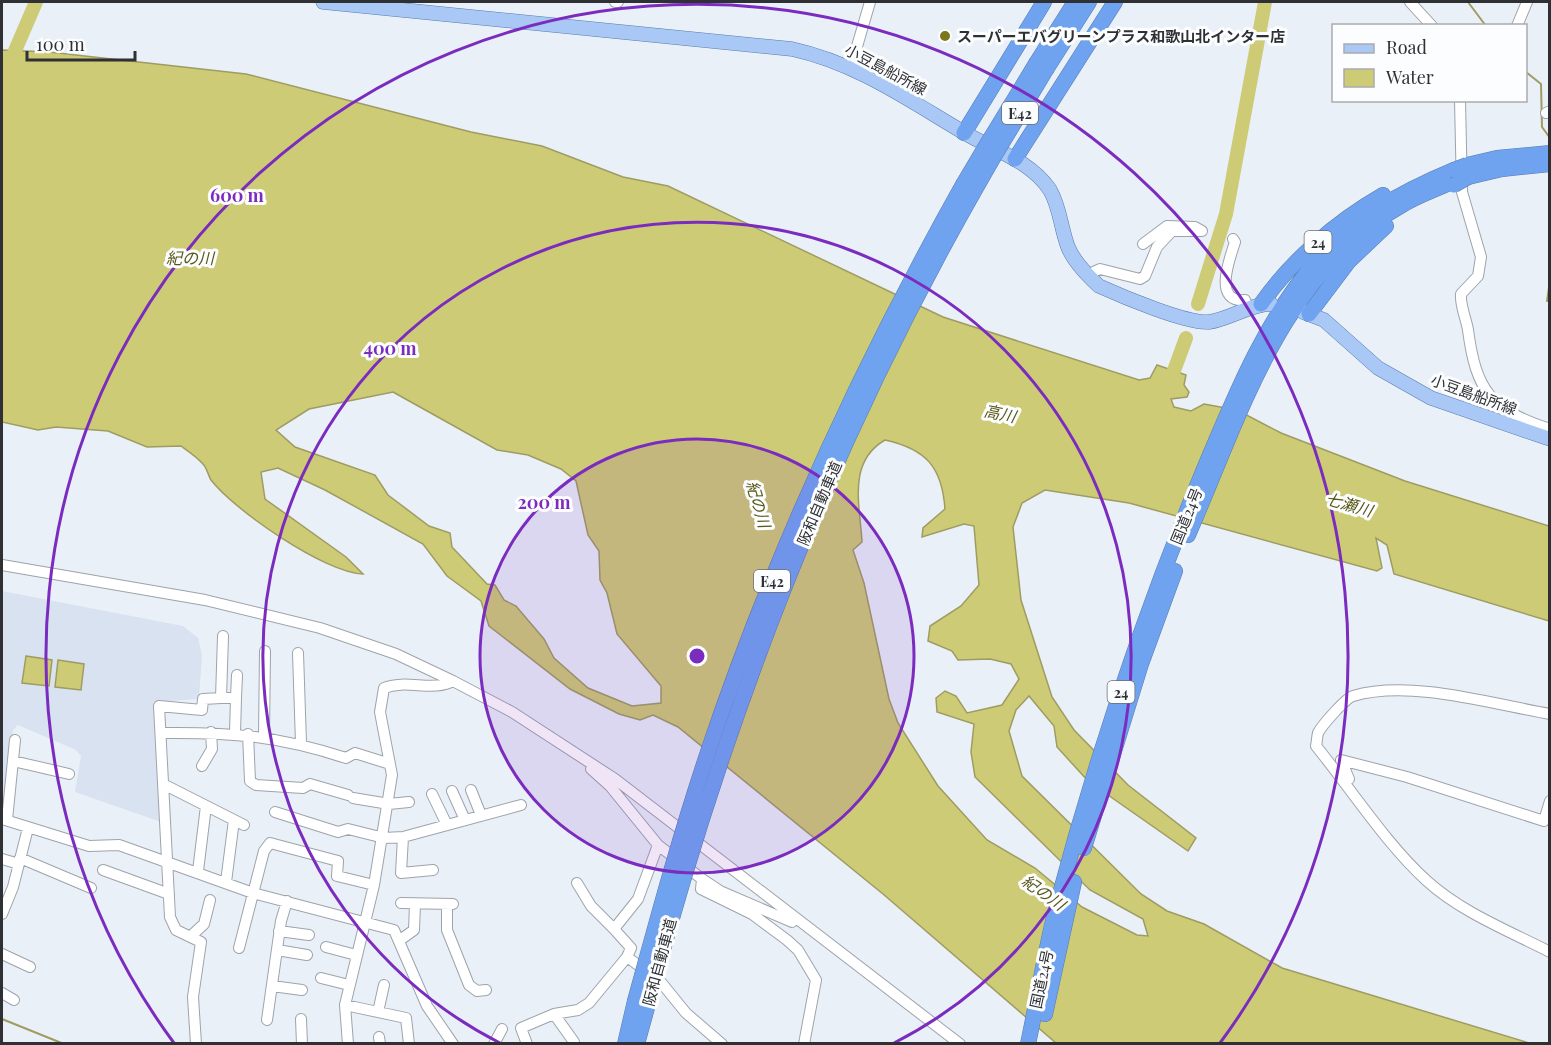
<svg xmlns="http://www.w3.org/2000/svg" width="1551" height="1045" font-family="'Playfair Display','Noto Sans JP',serif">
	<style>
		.built { fill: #d9e2f0 }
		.water { fill: #cecb76; stroke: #9e9c62; stroke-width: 1.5; fill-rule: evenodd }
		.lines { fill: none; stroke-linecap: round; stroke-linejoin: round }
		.stream { stroke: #9e9c62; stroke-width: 2 }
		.river { stroke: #cecb76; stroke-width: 14 }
		.minor-casing { stroke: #9ea3ab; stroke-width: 12 }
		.major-casing { stroke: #587bae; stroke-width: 15 }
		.highway-casing { stroke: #587bae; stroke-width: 16 }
		.minor { stroke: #fff; stroke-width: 10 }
		.major { stroke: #a9c8f6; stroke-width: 14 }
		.highway { stroke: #6fa3f0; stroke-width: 15 }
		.highway-bridge-casing { stroke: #587bae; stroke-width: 16; stroke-linecap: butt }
		.highway-bridge { stroke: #6fa3f0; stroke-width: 15 }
		.ring { fill: none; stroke: #7b2cbf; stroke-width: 3 }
		.poi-dot { fill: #7b771d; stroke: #fcfdfe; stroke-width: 2 }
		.labels { text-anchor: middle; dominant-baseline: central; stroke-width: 6; stroke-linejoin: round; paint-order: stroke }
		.shield { fill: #fcfdfe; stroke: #6c6e71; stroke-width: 1.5 }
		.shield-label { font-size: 14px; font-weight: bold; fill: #2e3034 }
		.poi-label { font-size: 15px; font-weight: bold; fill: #2e3034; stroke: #fcfdfe; text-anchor: start }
		.street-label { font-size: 15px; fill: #2e3034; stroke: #fcfdfe }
		.water-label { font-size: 16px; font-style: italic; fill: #595717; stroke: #fcfdfe }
		.centre { fill: #7b2cbf; stroke: #fcfdfe; stroke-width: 3 }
		.ring-label { font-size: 18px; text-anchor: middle; font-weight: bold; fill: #7b2cbf; stroke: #fcfdfe; stroke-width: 6; stroke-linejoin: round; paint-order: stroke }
	</style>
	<rect width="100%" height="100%" fill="#eaf0f8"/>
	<!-- built -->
	<path class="built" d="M2,591L183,626L198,638L202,655L199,699L153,702L161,822L75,792L81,756L76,750L18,725L13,730L4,807L2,808Z"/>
	<!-- water -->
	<path class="water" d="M2,50L49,52L246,74L471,132L542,146L623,177L668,186L943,317L1139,380L1150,378L1157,365L1186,375L1184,385L1189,392L1187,397L1171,399L1174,407L1191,411L1204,404L1237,410L1281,433L1405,481L1549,526V621L1394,574L1387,545L1376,538L1382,568L1377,571L1129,503L1045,490L1022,503L1013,527L1021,600L1052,697L1074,730L1128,785L1196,838L1188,851L1088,781L1057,747L1054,726L1029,696L1016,710L1009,731L1022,776L1141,894L1167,911L1204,924L1282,968L1529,1043H1056L883,894L678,727L653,715L640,720L619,714L570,689L489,626L481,601L447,576L423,544L325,490L278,468L261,472L265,499L346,557L363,574C325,573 234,510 211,480C208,475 207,468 203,464C197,457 188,451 181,446L147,447L108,431L56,427L38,430L2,422ZM393,392L497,450L528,455L561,469L576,481L588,535L599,551L600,580L607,593L617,634L661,686V703L632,706L588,688L554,658L544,639L516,606L504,600L495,585L487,584L452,547L450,533L429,526L388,495L375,475L295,447L276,430L309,409ZM885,440C926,449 942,467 945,509L923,528L922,537L964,524L974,526L979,585L961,606L930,626L928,641L952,651L958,660L990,659L1011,664L1019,679L1002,705L967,713L956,696L945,691L936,698L937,712L974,724L971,752L975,777L1090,890L1143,919L1148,936L1137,935L1082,907L1035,868L987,840L938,786L898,723L889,699L864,583L853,550L862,542C860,505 847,462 885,440Z
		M26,656L52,660L49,686L22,683Z
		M58,660L84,664L81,690L55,687Z"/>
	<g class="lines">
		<!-- stream -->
		<path class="stream" d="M1468,2L1486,26
			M1526,72L1541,84L1542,127L1550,138
			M1550,281L1547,301H1550
			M2,1019L64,1044"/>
		<!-- river -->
		<path class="river" d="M2,81L36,2
			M1198,304L1226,214L1265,2
			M1168,387L1186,338"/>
		<defs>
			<path id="minor" d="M615,2H618
				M1410,2L1432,26
				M1517,26L1527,2
				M851,67L870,2
				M1460,100L1462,192L1481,257L1478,276L1461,294C1460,306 1466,318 1468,330C1476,391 1491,410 1550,429
				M1546,113L1550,111
				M1233,239L1235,242C1230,258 1212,303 1245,300L1249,310
				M1087,275L1100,269L1140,279L1145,276L1157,247L1172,231H1202L1195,227L1167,226L1143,244
				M2,565L205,600L320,628L396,654L453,681L512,712L615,779L960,1044
				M223,636L221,698H236L235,733
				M298,653L301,743
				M236,698L237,675
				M1550,714C1492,704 1410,679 1353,696C1346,698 1322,725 1318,733C1317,736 1317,742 1316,746C1351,789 1387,845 1427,881C1461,912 1509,931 1550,952
				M161,733C231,732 279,736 346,758L355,753L390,764
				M248,734L250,781L256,785L303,788L310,784L348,795
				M264,736L265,651
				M13,761L69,774
				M202,766L212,749L211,732
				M591,769L610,786L658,845L702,879L720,891L792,922
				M1349,779L1341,760L1407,777L1544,821L1550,801
				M167,786L244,825
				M471,790L481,815
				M452,791L465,820
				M432,794L447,825
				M353,798L389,804L409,802
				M275,812L338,832L348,829L384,838L403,837L521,805
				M2,819L89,846L119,845L253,893L394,930L427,1006L453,1044
				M7,820L15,740
				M403,837L401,873L433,870
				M20,858L91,888
				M2,859L19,864
				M103,870L169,894
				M198,871L206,806
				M702,879L701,889L752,914L787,940L798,950L816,980L804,1044
				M226,882L234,820
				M577,883L591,906L614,929
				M401,903L453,904
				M447,904V930L469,985L477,991L486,990
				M2,914L13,887L28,828
				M279,931L309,935
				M191,936L204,924L210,900
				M400,940L414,930L415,904
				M326,947L356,955
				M239,948L264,851L270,843L338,861L337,876L374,885
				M277,950L307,955
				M2,954L30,967
				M627,957L660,981L686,1013L722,1044
				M321,978L349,985
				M272,986L302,990
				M2,993L14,1000
				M345,1005L406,1018L409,1044
				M378,1012L384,985
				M554,1014L574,1042
				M301,1019L302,1044
				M267,1020L281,921L287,901
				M379,1037L380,1044
				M196,1044L193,997L201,942L176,930L170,917L159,706L202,710L203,699L221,698
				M348,1044L345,1005L374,885L392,775L380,712L384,688C406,679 434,692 453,681
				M494,1044L502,1029
				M527,1044L521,1028L554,1014L578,1010L589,1003L627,957L631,948L614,929L638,899L658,845"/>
			<path id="major" d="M323,2L792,49C856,63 907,99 963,132C993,150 1030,160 1050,190C1060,207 1061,229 1068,247C1074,262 1087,275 1099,286C1121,296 1187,324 1209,322C1230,319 1250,304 1271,304
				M1303,312L1324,320L1378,368L1431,398L1550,439"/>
			<path id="highway" d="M1037,62L1075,2
				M1047,68L1089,2
				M964,133L1044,2
				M1015,159L1115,2
				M1467,165L1497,158L1550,153
				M1468,177L1502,169L1550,164
				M964,183L983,151
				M973,193L993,158
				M1261,304C1292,260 1336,222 1383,195
				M1309,314L1349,261L1386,226
				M1188,535C1241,414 1281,272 1404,204C1419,195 1437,189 1454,181
				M1084,848L1141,664L1175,571
				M1045,1014L1074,882
				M625,1044L635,1001
				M637,1044L648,1004
				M1028,1044C1038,997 1045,951 1057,905C1096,758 1144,614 1202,474C1233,401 1262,326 1313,265C1350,220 1401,192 1454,170"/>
		</defs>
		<!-- minor casing -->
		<use href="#minor" class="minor-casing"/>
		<!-- major casing -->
		<use href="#major" class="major-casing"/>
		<!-- highway casing -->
		<use href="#highway" class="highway-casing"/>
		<!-- minor -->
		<use href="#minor" class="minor"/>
		<!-- major -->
		<use href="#major" class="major"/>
		<!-- highway -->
		<use href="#highway" class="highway"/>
		<defs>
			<path id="highway-bridge" d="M983,151L1037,62
				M993,158L1047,68
				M1454,170L1467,165
				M1454,185L1468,177
				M635,1001C658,917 681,832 709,749C775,553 863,363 964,183
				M648,1004C725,716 826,452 973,193"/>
		</defs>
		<!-- highway-bridge casing -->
		<use href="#highway-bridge" class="highway-bridge-casing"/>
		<!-- highway-bridge -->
		<use href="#highway-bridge" class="highway-bridge"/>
	</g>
	<!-- distance rings -->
	<circle cx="697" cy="656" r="217" fill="#7b2cbf" fill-opacity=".12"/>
	<g class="ring">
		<circle cx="697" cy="656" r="217"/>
		<path d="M500 1043A434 434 0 1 1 894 1043"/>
		<path d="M174 1043A651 651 0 1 1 1220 1043"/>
	</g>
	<!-- markers -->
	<circle class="poi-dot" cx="945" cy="36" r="6"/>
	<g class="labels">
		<!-- shield labels -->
		<g class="shield">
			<rect x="1002" y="102" width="36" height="22" rx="4.5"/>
			<rect x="1304.5" y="231" width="27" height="22" rx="4.5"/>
			<rect x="754" y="570" width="36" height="22" rx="4.5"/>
			<rect x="1107.5" y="681" width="27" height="22" rx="4.5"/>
		</g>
		<g class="shield-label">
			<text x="1020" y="113">E42</text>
			<text x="1318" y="242">24</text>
			<text x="772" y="581">E42</text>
			<text x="1121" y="692">24</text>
		</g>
		<!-- poi labels -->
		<g class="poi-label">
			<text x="957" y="36">スーパーエバグリーンプラス和歌山北インター店</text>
		</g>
		<!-- street labels -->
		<g class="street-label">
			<text transform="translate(886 69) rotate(28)">小豆島船所線</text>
			<text transform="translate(1474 394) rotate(20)">小豆島船所線</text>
			<text transform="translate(819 503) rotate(-67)">阪和自動車道</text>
			<text transform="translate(1186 516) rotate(-68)">国道24号</text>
			<text transform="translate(659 962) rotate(-75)">阪和自動車道</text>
			<text transform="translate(1041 979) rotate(-78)">国道24号</text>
		</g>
		<!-- water labels -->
		<g class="water-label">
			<text x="190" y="257">紀の川</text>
			<text transform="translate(1000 413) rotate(12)">高川</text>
			<text transform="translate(759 504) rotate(74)">紀の川</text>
			<text transform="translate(1349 504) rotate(16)">七瀬川</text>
			<text transform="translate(1044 892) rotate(35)">紀の川</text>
		</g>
	</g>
	<circle cx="697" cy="656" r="9" class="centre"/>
	<g class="ring-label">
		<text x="237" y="202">600 m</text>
		<text x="390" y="355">400 m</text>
		<text x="544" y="509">200 m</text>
	</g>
	<!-- border -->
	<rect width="1551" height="1045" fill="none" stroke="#2e3034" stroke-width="6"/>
	<!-- legend -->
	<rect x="1332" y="24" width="195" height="78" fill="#fcfdfe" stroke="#aaabad" stroke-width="1.5"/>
	<rect x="1344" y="44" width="30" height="9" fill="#a9c8f6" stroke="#aaabad" stroke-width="1.5"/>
	<text x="1386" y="54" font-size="18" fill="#2e3034">Road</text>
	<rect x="1344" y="69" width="30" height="18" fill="#cecb76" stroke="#aaabad" stroke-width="1.5"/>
	<text x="1386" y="84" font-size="18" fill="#2e3034">Water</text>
	<!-- scale -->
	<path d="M27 51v9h108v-9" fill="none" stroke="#2e3034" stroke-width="3"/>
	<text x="36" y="51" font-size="18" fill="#2e3034" stroke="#fcfdfe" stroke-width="4.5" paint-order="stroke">100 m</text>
</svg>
